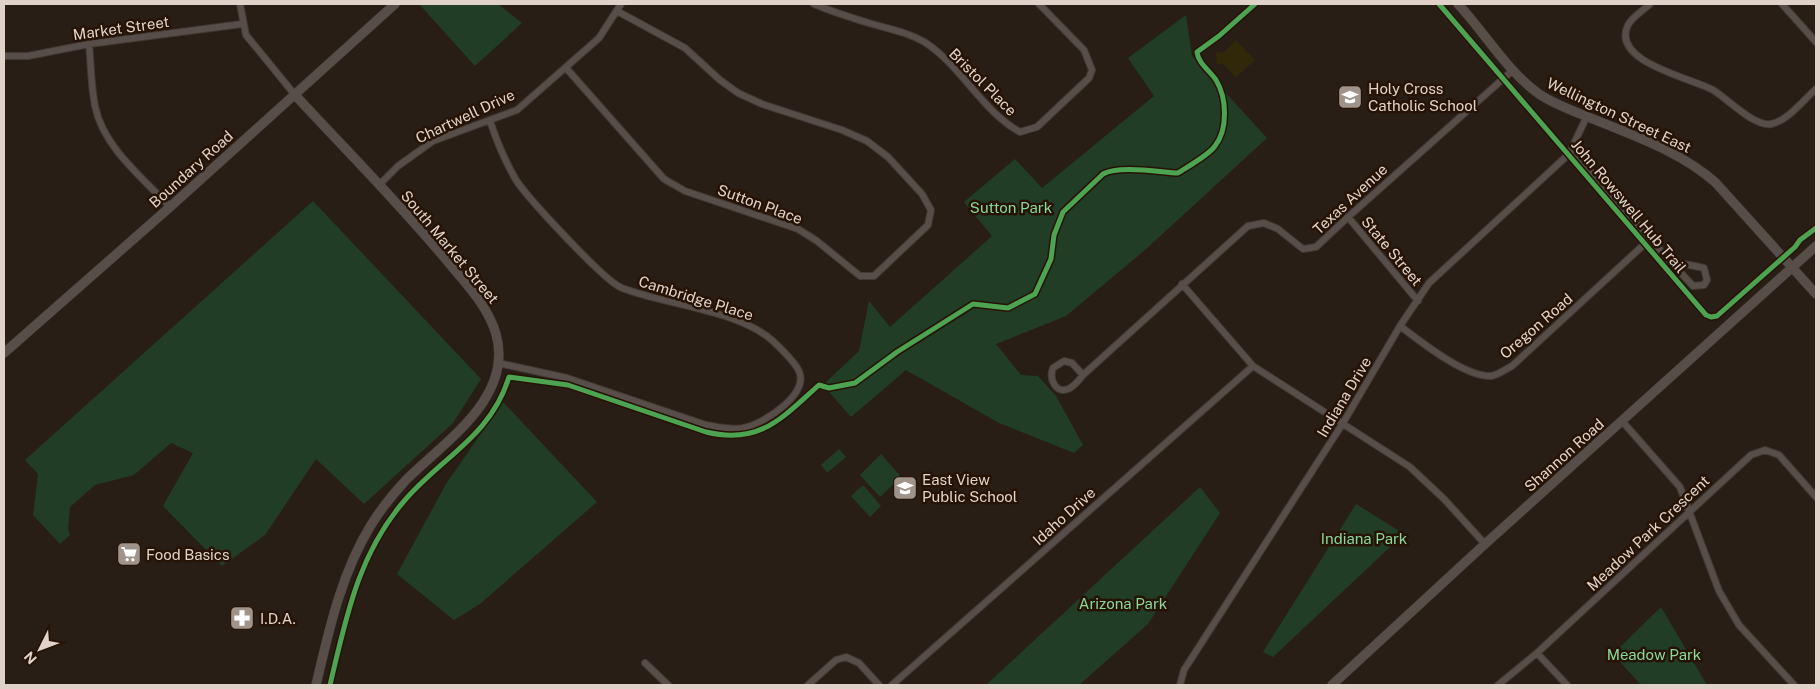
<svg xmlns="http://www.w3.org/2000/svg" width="1820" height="689" font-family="'Public Sans',sans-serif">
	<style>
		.green { fill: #223d26 }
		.sand { fill: #302809 }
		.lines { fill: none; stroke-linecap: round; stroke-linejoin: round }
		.minor-casing { stroke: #423933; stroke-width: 8 }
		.tertiary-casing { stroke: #423933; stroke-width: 10 }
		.secondary-casing { stroke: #423933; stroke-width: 10 }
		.minor { stroke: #574e49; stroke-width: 6 }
		.tertiary { stroke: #574e49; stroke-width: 9 }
		.secondary { stroke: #574e49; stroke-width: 9 }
		.cycleway-casing { stroke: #261305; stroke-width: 8 }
		.cycleway { stroke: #4ca352; stroke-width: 5 }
		.labels { text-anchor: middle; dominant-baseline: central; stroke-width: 5; stroke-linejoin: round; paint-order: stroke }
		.street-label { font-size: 15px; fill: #e0d2c9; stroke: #261305 }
		.poi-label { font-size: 15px; fill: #e0d2c9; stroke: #261305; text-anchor: start }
		.park-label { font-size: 15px; fill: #88d999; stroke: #261305 }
	</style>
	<rect width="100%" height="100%" fill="#291e16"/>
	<!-- green -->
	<path class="green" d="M419,4H498L522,23L475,66Z
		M1186,15L1192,56L1267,138L1145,250L1066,316L996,344L1021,375L1038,376L1056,396L1083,445L1074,453L999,423L906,370L851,417L823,385L859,351L869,301L890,327L992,236L964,202L1015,159L1042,188L1154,96L1128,58Z
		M313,201L481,379L453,423L364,504L316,459L265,535L222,566L163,506L193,453L171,443L134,475L95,485L70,507L68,529L70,535L60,544L33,515L38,474L25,460Z
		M503,402L597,502L480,604L454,620L397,574L446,484Z
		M839,449L846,457L827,473L821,465Z
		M881,454L901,477L880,497L860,475Z
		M863,485L881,506L870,517L851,496Z
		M1200,487L1220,513L1148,624L1079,685H986Z
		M1356,504L1404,534L1273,657L1263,652Z
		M1661,607L1707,685H1641L1613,654Z"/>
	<!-- sand -->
	<path class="sand" d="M1236,40L1255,60L1236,77L1223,64H1217L1216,52L1223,53Z"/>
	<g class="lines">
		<defs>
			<path id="minor" d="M240,4L246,35L295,95
				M814,4C833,12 852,18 872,24C890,29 910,33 926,43C962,67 983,112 1020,132L1037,127L1089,78L1092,70L1084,50L1039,4
				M1650,4C1644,10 1632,17 1628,25C1610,62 1692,78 1713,90C1728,99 1754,127 1771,124C1788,121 1804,99 1816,89
				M1782,4L1816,42
				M89,44C91,64 91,86 95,106C103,147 143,178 170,207
				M4,56H28L89,44L242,24
				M567,69L664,179L685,191L798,229L817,241L860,276H874L928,225L931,210L922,194L888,157L867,141L842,130L762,104L738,93L720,80L685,48L617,11
				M490,121C497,142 505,161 516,180C527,197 605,282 622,288C666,305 740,310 774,342C782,350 794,361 799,371C809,394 766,422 747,427C734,431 719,427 706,425L567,378L498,363
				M1569,154L1577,156L1670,261L1704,268L1707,280L1704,285L1693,286L1670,261
				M379,185L398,166L433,141L517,110L599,38L621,4
				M1348,217L1418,301
				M1182,284L1253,366L1410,467L1444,499L1485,544
				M1400,326C1421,342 1465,377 1491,376C1498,375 1506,369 1512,366L1650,239
				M1064,361L1072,363L1083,375C1079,380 1074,387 1068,389C1055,394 1049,378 1053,368Z
				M1083,375L1248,226L1264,223L1278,229L1303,249L1316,247L1348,217L1513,70
				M1622,421L1680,487L1719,591L1739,625L1794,685
				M1537,653L1567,685
				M645,663L668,685
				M808,685L836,660L846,657L859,663L879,685
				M892,685L1253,366
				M1180,685L1184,670L1343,423L1400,326L1429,283L1569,154L1587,116
				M1498,685L1537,653L1751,455L1765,450L1779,455L1816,497"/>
			<path id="tertiary" d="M1332,685L1485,544L1816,246"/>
			<path id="secondary" d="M1458,4C1485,33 1507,71 1539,94C1557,106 1579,113 1598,121C1640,138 1680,152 1715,182L1816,294
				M295,95C346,150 400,204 448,262C466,284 488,306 496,334C514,398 444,442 406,480C393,494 381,509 371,525C341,574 329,630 316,685
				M4,353L170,207L395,4"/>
		</defs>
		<!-- minor casing -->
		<use href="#minor" class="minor-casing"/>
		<!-- tertiary casing -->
		<use href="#tertiary" class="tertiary-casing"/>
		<!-- secondary casing -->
		<use href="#secondary" class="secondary-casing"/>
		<!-- minor -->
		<use href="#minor" class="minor"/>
		<!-- tertiary -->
		<use href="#tertiary" class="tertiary"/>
		<!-- secondary -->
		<use href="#secondary" class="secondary"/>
		<defs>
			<path id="cycleway" d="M1439,4L1706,315L1711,317L1717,316L1795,247L1800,240L1816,228
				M330,685C346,618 358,554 405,500C442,457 491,436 509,377L568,385L706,432C760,445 782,418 819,385L829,388L855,383L897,352L973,304L1008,308L1035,294L1051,259L1054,235L1063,212L1103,174C1119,165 1159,172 1178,173C1187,167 1209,155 1215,146C1228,129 1227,98 1216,80C1210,71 1198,63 1197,52L1219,36L1255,4"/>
		</defs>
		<!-- cycleway casing -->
		<use href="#cycleway" class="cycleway-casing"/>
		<!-- cycleway -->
		<use href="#cycleway" class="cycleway"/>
	</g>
	<!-- icons -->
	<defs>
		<symbol id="school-square" viewBox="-11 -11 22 22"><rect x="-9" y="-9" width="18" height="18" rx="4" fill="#a0938a" stroke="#261305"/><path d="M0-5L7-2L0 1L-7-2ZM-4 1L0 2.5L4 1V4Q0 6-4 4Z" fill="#fff"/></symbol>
		<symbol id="supermarket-square" viewBox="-11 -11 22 22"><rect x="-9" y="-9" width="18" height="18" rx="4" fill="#a0938a" stroke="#261305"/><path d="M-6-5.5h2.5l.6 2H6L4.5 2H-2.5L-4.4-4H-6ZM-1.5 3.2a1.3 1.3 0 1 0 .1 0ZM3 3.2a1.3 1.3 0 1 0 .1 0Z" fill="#fff"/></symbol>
		<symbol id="pharmacy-square" viewBox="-11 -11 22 22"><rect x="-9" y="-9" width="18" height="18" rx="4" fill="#a0938a" stroke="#261305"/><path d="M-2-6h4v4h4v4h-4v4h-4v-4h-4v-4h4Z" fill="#fff"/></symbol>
	</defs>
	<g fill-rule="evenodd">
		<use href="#school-square" x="1336" y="83" width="28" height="28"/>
		<use href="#school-square" x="891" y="474" width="28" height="28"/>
		<use href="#supermarket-square" x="115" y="540" width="28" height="28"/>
		<use href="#pharmacy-square" x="228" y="604" width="28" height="28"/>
	</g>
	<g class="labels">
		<!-- street labels -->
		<g class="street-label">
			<text transform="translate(121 28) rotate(-8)">Market Street</text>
			<text transform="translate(983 82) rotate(45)">Bristol Place</text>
			<text transform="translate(1619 115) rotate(25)">Wellington Street East</text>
			<text transform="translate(465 116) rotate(-25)">Chartwell Drive</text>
			<text transform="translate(191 169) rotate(-42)">Boundary Road</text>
			<text transform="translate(1350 199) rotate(-43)">Texas Avenue</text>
			<text transform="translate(760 204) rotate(20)">Sutton Place</text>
			<text transform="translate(1629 206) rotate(50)">John Rowswell Hub Trail</text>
			<text transform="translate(450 247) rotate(50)">South Market Street</text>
			<text transform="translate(1392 251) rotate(50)">State Street</text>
			<text transform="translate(696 298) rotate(17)">Cambridge Place</text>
			<text transform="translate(1536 326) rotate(-41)">Oregon Road</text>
			<text transform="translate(1344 397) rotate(-59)">Indiana Drive</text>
			<text transform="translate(1564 455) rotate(-42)">Shannon Road</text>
			<text transform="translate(1064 516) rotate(-42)">Idaho Drive</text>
			<text transform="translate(1648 533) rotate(-43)">Meadow Park Crescent</text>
		</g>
		<!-- poi labels -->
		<g class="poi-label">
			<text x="1368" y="88">Holy Cross<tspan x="1368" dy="17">Catholic School</tspan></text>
			<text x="922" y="479">East View<tspan x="922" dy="17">Public School</tspan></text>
			<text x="146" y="554">Food Basics</text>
			<text x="260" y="618">I.D.A.</text>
		</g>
		<!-- park labels -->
		<g class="park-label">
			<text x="1011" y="207">Sutton Park</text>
			<text x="1364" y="538">Indiana Park</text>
			<text x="1123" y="603">Arizona Park</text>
			<text x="1654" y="654">Meadow Park</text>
		</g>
	</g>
	<!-- border -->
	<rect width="1820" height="689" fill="none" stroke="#e0d2c9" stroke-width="10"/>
	<!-- north arrow -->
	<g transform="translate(40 649) rotate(228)" stroke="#261305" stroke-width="4" paint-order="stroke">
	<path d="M0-4L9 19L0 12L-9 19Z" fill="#e0d2c9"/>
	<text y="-8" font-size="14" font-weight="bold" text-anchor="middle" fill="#e0d2c9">N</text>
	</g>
</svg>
